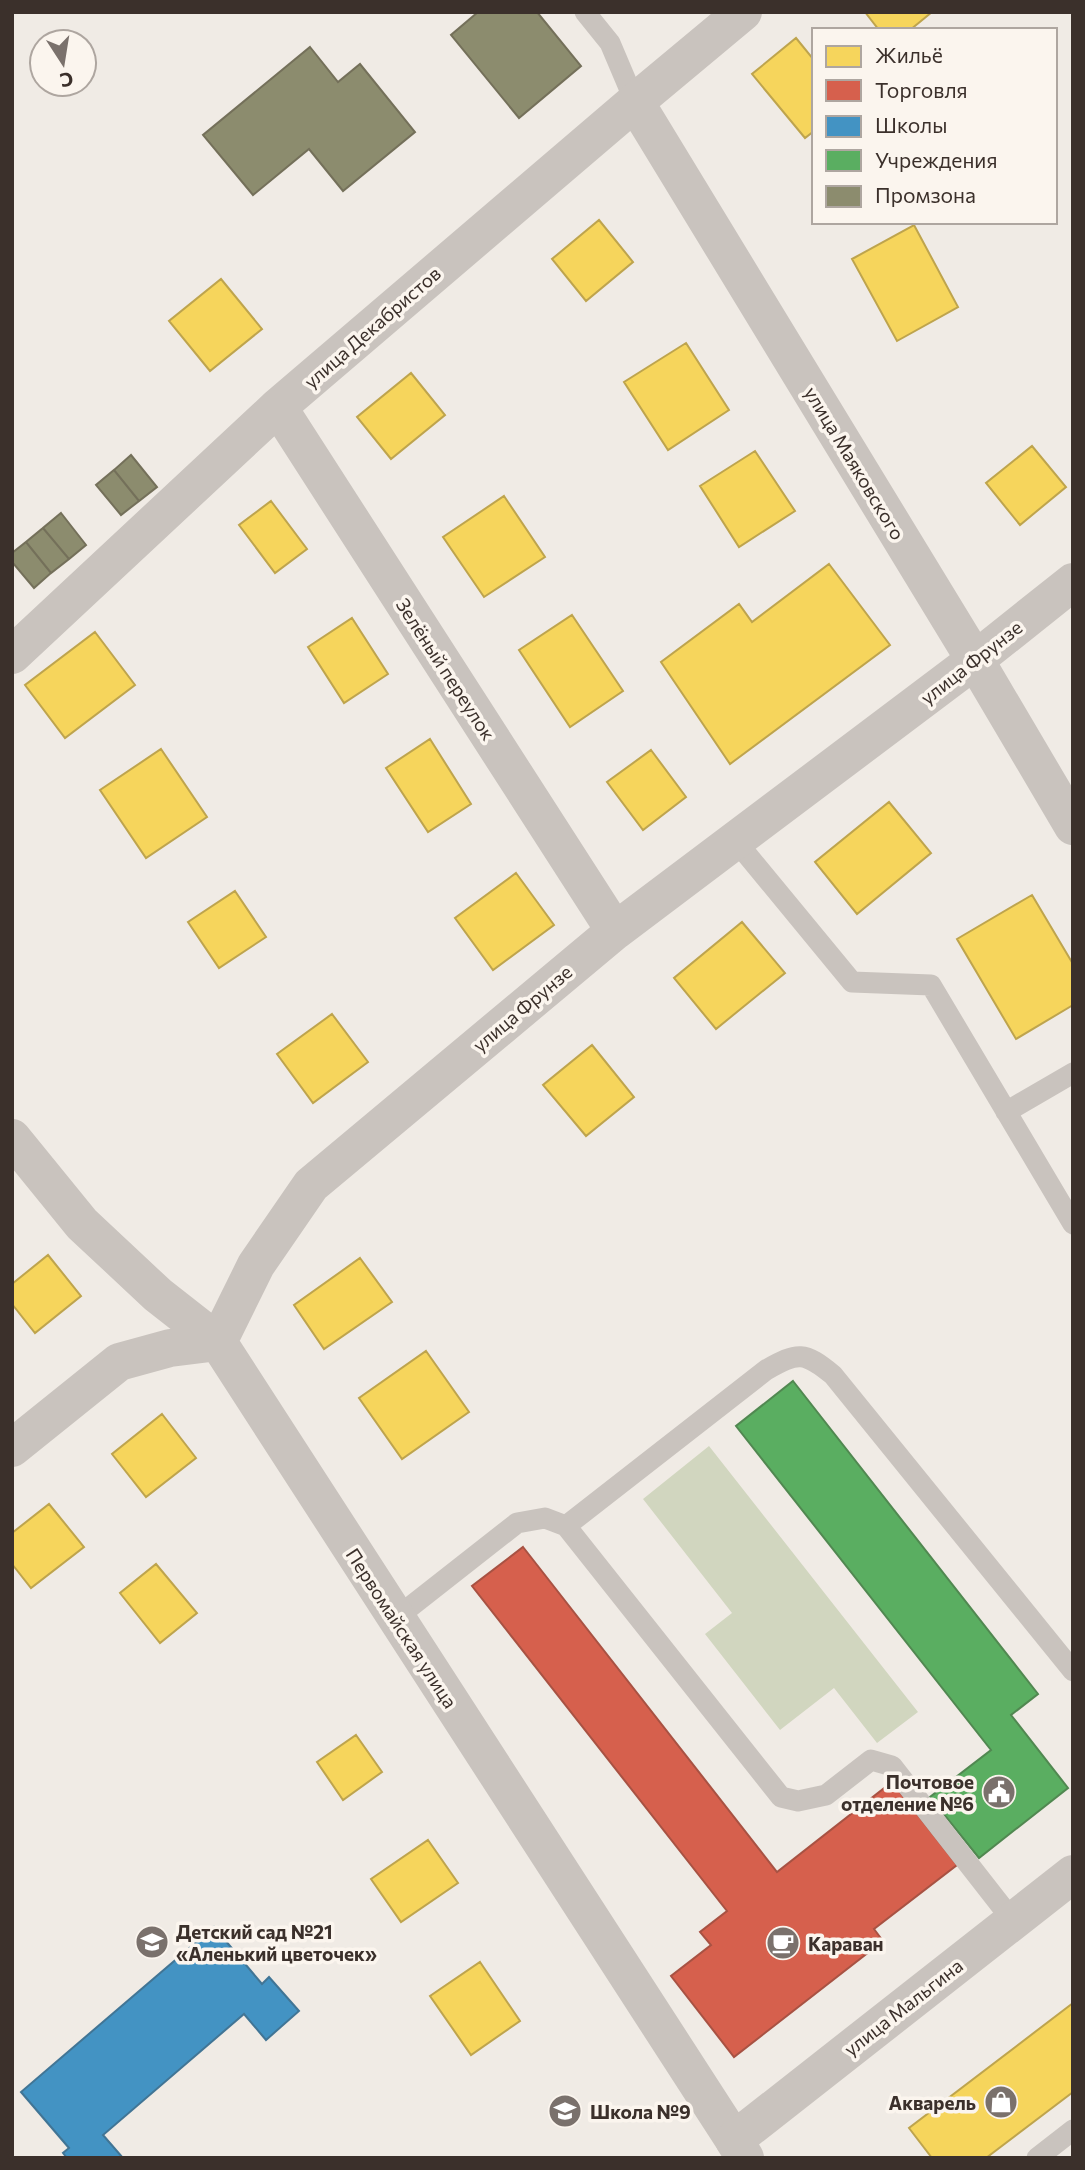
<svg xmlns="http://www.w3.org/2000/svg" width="1085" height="2170" font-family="Commissioner,sans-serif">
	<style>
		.green { fill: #d1d6bf }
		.homes { fill: #f6d55c; stroke: #bea44d; stroke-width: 2 }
		.shops { fill: #d6604d; stroke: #a85243; stroke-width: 2 }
		.schools { fill: #4393c3; stroke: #417595; stroke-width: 2 }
		.public { fill: #5aae61; stroke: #518851; stroke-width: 2 }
		.industry { fill: #8c8c6e; stroke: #74705a; stroke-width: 2 }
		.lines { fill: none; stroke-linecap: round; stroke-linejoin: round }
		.service { stroke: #c9c3be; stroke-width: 21 }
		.minor { stroke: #c9c3be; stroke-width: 38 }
		.tertiary { stroke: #c9c3be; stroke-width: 38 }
		.labels { text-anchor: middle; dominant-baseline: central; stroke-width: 7; stroke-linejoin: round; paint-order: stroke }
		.street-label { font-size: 19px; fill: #3b302b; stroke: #fbf5ee }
		.poi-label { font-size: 19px; font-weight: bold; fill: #3b302b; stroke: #fbf5ee; text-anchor: start }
	</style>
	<rect width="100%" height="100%" fill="#f0ebe5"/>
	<!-- green -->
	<path class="green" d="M709,1446L918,1712L877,1743L834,1688L780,1730L705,1634L732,1613L643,1499Z"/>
	<!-- homes -->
	<path class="homes" d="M865,12H932L910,30H879Z
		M796,38L814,60V131L805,138L752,74Z
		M599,220L633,262L586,301L552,259Z
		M914,225L958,307L897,341L852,259Z
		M221,279L262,329L210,371L169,321Z
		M686,343L729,410L668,450L624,382Z
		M411,373L445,415L391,459L357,417Z
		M1032,446L1066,487L1020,525L986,483Z
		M755,451L795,511L739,547L700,486Z
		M504,496L545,557L484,597L443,537Z
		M271,501L307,549L275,573L239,525Z
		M829,564L890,645L730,764L661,662L739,604L752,622Z
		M572,615L623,691L570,727L519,650Z
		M352,618L388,674L344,703L308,647Z
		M95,632L135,685L65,738L25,685Z
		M430,739L471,804L428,832L386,768Z
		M161,749L207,817L146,858L100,790Z
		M651,750L686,797L643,830L607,782Z
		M889,802L931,853L857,914L815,862Z
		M516,873L554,925L493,970L455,918Z
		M235,891L266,937L219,968L188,922Z
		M1032,895L1073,964V1005L1016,1039L957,939Z
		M742,922L785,973L716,1029L674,978Z
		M332,1014L368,1062L313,1103L277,1054Z
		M592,1045L634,1097L586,1136L543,1085Z
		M48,1255L81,1296L35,1333L12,1304V1284Z
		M360,1258L392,1302L324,1349L294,1305Z
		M426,1351L469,1412L402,1459L359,1398Z
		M162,1414L196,1458L146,1497L112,1454Z
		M49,1504L84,1547L31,1588L12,1564V1533Z
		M156,1564L197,1613L160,1643L120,1593Z
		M356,1735L382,1772L343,1800L317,1762Z
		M428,1840L458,1883L401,1922L371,1879Z
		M480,1962L520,2021L471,2055L430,1996Z
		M1073,2003V2092L986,2158H932L909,2128Z"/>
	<!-- shops -->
	<path class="shops" d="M523,1547L777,1872L892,1782L957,1865L874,1929L883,1941L734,2057L671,1976L711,1945L700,1932L727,1911L472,1586Z"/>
	<!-- schools -->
	<path class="schools" d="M214,1927L262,1984L269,1977L299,2011L266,2040L244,2014L103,2135L123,2158H67L63,2153L69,2148L21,2092Z"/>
	<!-- public -->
	<path class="public" d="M793,1381L1038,1694L1011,1715L1068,1788L979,1858L930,1797L991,1750L736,1426Z"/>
	<!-- industry -->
	<path class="industry" d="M478,12H537L581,66L519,118L451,35Z
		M310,47L338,82L360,64L415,132L343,191L309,149L253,195L203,135Z
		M131,455L157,487L139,501L114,470Z
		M114,470L139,501L121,515L96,485Z
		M61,513L86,545L69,559L43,528Z
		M43,528L69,559L51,573L26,542Z
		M26,542L51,573L34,588L12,562V553Z"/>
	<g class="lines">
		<!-- service -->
		<path class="service" d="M585,12L610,43L635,102
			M735,840L852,982L931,985L1073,1224
			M1006,1112L1073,1073
			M566,1526L766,1370C798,1352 804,1351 833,1375L1073,1671
			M396,1618L517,1523L545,1518L566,1526L781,1797L798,1801L826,1795L871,1760L892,1766L1013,1921
			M1037,2158L1073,2130"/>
		<!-- minor -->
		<path class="minor" d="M635,102L975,660L1073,826
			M278,407L615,931
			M12,655L278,407L635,102L743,12
			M12,1138L82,1224L158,1295L218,1342L734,2140
			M12,1448L119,1362L170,1348L218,1342L256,1265L311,1185L615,931L975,660L1073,582"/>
		<!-- tertiary -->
		<path class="tertiary" d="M745,2158L734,2140L1073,1874"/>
	</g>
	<!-- icons -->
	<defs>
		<symbol id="civic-disc" viewBox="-11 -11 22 22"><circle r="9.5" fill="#7a716c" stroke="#fbf5ee"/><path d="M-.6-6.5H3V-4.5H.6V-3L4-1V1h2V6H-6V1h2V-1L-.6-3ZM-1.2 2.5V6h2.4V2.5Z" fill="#fff"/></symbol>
		<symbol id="school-disc" viewBox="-11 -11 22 22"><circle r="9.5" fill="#7a716c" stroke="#fbf5ee"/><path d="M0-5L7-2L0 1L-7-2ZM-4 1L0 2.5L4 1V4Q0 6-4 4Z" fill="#fff"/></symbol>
		<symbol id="cafe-disc" viewBox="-11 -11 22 22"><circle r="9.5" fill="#7a716c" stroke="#fbf5ee"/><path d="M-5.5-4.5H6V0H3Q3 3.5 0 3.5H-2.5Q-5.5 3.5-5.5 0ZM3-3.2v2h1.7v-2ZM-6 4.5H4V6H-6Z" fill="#fff"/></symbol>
		<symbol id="shop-disc" viewBox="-11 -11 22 22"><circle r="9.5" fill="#7a716c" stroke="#fbf5ee"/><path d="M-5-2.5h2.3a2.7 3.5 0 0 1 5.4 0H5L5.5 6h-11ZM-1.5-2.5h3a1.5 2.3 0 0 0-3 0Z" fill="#fff"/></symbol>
	</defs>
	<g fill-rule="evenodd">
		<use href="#civic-disc" x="980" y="1773" width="38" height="38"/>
		<use href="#school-disc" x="133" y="1923" width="38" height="38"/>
		<use href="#cafe-disc" x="764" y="1924" width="38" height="38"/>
		<use href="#shop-disc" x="982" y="2083" width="38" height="38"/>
		<use href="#school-disc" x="546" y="2092" width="38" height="38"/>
	</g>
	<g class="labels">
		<!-- street labels -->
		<g class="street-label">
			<text transform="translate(372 327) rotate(-41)">улица Декабристов</text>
			<text transform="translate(855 463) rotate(59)">улица Маяковского</text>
			<text transform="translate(971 662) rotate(-38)">улица Фрунзе</text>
			<text transform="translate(446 669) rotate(57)">Зелёный переулок</text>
			<text transform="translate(522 1008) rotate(-40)">улица Фрунзе</text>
			<text transform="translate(402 1628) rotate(57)">Первомайская улица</text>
			<text transform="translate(903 2007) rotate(-38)">улица Мальгина</text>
		</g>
		<!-- poi labels -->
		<g class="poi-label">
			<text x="974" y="1781" text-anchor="end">Почтовое<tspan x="974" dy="22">отделение №6</tspan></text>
			<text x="176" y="1931">Детский сад №21<tspan x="176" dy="22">«Аленький цветочек»</tspan></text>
			<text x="808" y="1943">Караван</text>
			<text x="976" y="2102" text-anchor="end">Акварель</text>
			<text x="590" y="2111">Школа №9</text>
		</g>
	</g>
	<!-- border -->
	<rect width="1085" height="2170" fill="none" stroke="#3b302b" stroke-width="28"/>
	<!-- legend -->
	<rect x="812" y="28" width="245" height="196" fill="#fbf5ee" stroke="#aea6a0" stroke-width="2"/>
	<rect x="826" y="46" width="35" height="21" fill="#f6d55c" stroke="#aea6a0" stroke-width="2"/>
	<text x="875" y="63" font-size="21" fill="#3b302b">Жильё</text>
	<rect x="826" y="80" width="35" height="21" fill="#d6604d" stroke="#aea6a0" stroke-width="2"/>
	<text x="875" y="98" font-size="21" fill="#3b302b">Торговля</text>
	<rect x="826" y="116" width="35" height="21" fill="#4393c3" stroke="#aea6a0" stroke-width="2"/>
	<text x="875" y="133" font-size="21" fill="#3b302b">Школы</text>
	<rect x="826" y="150" width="35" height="21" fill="#5aae61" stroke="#aea6a0" stroke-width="2"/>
	<text x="875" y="168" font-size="21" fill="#3b302b">Учреждения</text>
	<rect x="826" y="186" width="35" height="21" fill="#8c8c6e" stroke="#aea6a0" stroke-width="2"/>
	<text x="875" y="203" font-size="21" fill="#3b302b">Промзона</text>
	<!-- north arrow -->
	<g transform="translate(63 63) rotate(168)"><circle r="33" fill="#fbf5ee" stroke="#aea6a0" stroke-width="2"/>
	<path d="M0-5L12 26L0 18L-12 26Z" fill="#7a716c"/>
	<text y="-10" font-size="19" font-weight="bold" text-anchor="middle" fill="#3b302b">С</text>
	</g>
</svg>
